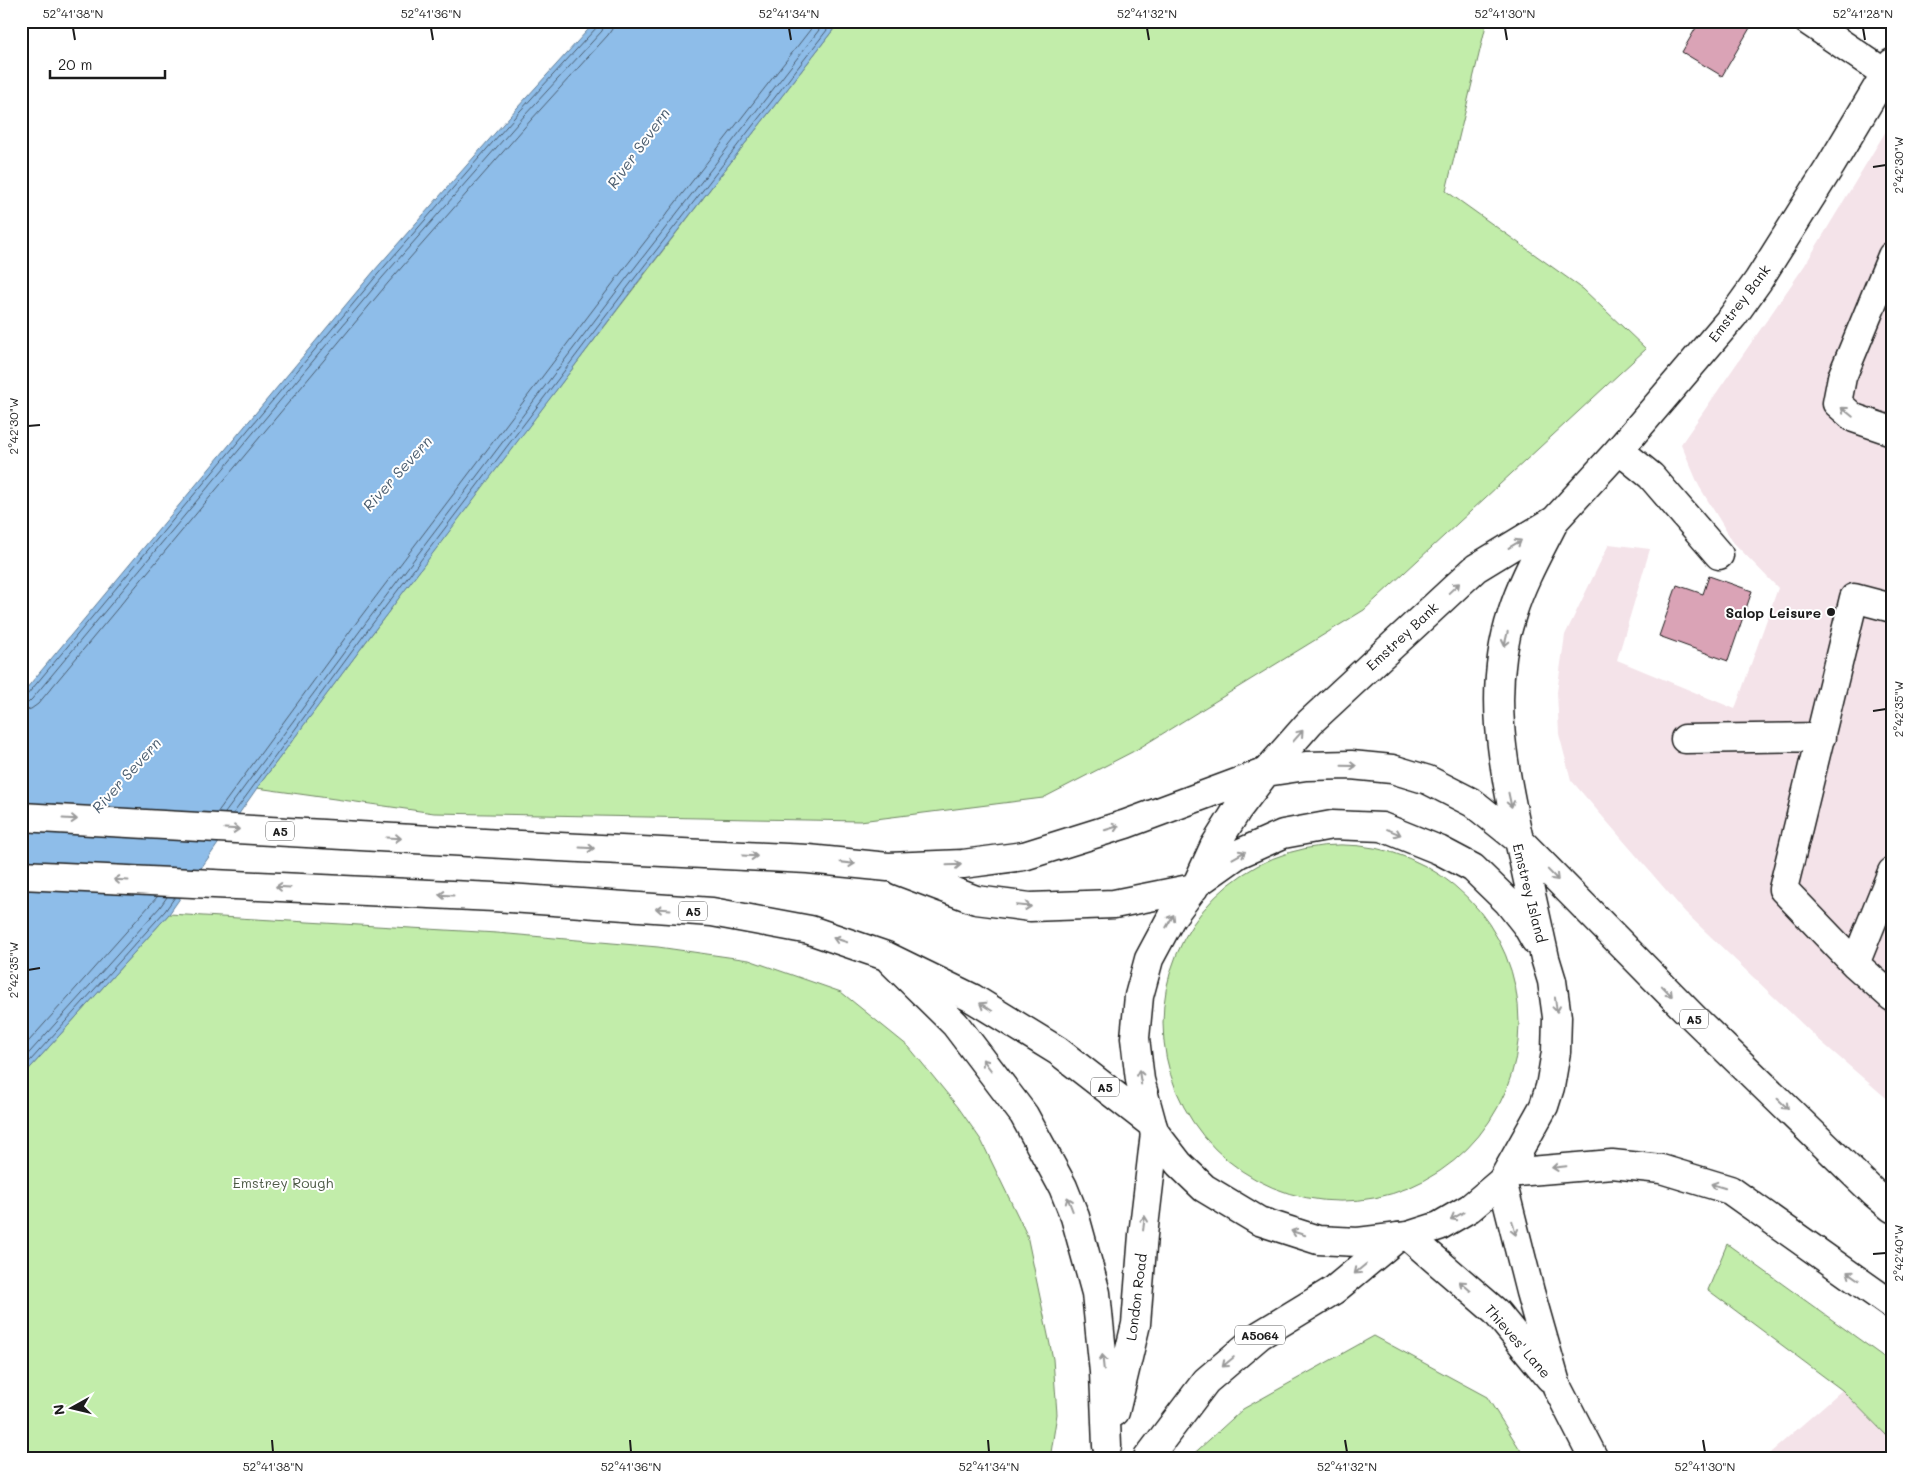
<svg xmlns="http://www.w3.org/2000/svg" width="1913" height="1480" font-family="Mali,sans-serif">
	<style>
		.built { fill: #f4e3e9 }
		.green { fill: #c2edaa; stroke: #6f8463 }
		.water { fill: #8ebde9; stroke: #607d97 }
		.lines { fill: none; stroke-linecap: round; stroke-linejoin: round }
		.shore { stroke: #4a5c6e; stroke-width: 1 }
		.building { fill: #daa3b6; stroke: #1c1c1c }
		.minor-casing { stroke: #1c1c1c; stroke-width: 31 }
		.major-casing { stroke: #1c1c1c; stroke-width: 31 }
		.highway-casing { stroke: #1c1c1c; stroke-width: 31 }
		.minor { stroke: #fff; stroke-width: 28 }
		.major { stroke: #fff; stroke-width: 28 }
		.highway { stroke: #fff; stroke-width: 28 }
		.oneway { stroke: #999 }
		.ticks { fill: none; stroke: #1c1c1c; stroke-width: 2 }
		.poi-dot { fill: #1c1c1c; stroke: #fff; stroke-width: 2 }
		.labels { text-anchor: middle; dominant-baseline: central; stroke-width: 4; stroke-linejoin: round; paint-order: stroke }
		.shield { fill: #fff; stroke: #606060; stroke-width: 1 }
		.shield-label { font-size: 12px; font-weight: bold; fill: #1c1c1c }
		.street-label { font-size: 14px; fill: #1c1c1c; stroke: #fff }
		.poi-label { font-size: 14px; font-weight: bold; fill: #1c1c1c; stroke: #fff; text-anchor: end }
		.park-label { font-size: 14px; fill: #4e5b47; stroke: #fff }
		.water-label { font-size: 15px; font-style: italic; fill: #4a5c6e; stroke: #fff }
		.neatline { fill: none; stroke: #1c1c1c; stroke-width: 2 }
		.ticks-label { font-size: 12px; text-anchor: middle; fill: #1c1c1c }
	</style>
	<rect width="100%" height="100%" fill="#fff"/>
	<filter id="ink" filterUnits="userSpaceOnUse"><feTurbulence type="fractalNoise" baseFrequency=".02" numOctaves="2"/><feDisplacementMap in="SourceGraphic" scale="10" xChannelSelector="R" yChannelSelector="G"/><feConvolveMatrix kernelMatrix="1 2 1 2 8 2 1 2 1" color-interpolation-filters="sRGB"/></filter>
	<g filter="url(#ink)">
		<!-- built -->
		<path class="built" d="M1892,121V1103L1818,1039L1685,912L1571,780L1559,734L1557,692L1565,635L1609,544L1650,549L1617,660L1735,709L1778,588L1733,542L1699,486L1681,444L1805,265Z
			M1842,1390L1892,1441V1459H1763Z"/>
		<!-- green -->
		<path class="green" d="M840,21H1487L1446,191L1583,289L1646,349L1364,610L1136,750L1043,798L860,821L434,813L257,788C448,530 643,275 840,21Z
			M1163 1023a178 178 0 1 1 356 0a178 178 0 1 1-356 0Z
			M169,914L497,933L658,947L749,960L841,992L909,1047L958,1107L981,1140L1027,1235L1053,1359L1057,1414L1050,1459H21V1078Z
			M1727,1244L1892,1363V1441L1842,1390L1708,1290Z
			M1374,1336L1487,1397L1526,1459H1188L1243,1409Z"/>
		<!-- water -->
		<path class="water" d="M596,21H840L638,282L374,631L257,788L169,914L21,1078V695L374,271L517,108Z"/>
		<g class="lines">
			<!-- shore -->
			<path class="shore" d="M21,697L27,695L378,274L520,111L597,27L599,21
				M21,704L28,703L32,699L382,278L525,115L602,31L605,21
				M21,711L31,709L38,704L388,283L531,120L608,35L612,29L613,21
				M217,813L359,619L623,270L817,21
				M225,813L365,624L629,275L826,21
				M233,814L370,627L634,279L834,21
				M21,1050L158,896
				M21,1062L160,907L167,897
				M21,1071L165,911L175,897"/>
		</g>
		<!-- building -->
		<path class="building" d="M1689,21H1754L1722,76L1682,52L1697,26Z
			M1709,576L1752,591L1728,661L1659,636L1677,585L1703,594Z"/>
		<g class="lines">
			<defs>
				<path id="minor" d="M1808,21L1886,74
					M1892,256L1842,377L1837,403L1854,418L1892,431
					M1619,450L1651,476L1719,555
					M1892,608L1854,598L1783,889L1855,964L1892,997
					M1685,739L1821,737
					M1855,964L1892,872"/>
				<path id="major" d="M1266,772L1310,722L1476,568L1555,520L1619,450L1733,316L1758,281L1831,165L1892,63
					M1519,840C1503,764 1487,690 1512,614C1522,581 1540,550 1555,520
					M891,961L955,1024L1024,1115L1063,1187L1075,1217L1096,1293L1104,1372L1107,1446
					M1502,1181L1530,1292L1557,1387L1594,1459
					M1408,1236L1496,1312L1550,1378
					M1115,1412L1136,1324L1143,1235L1155,1133
					M1147,1459L1206,1381L1260,1335L1334,1290L1398,1237"/>
				<path id="highway" d="M1266,772L1237,810L1214,847L1198,882L1171,918L1149,959L1139,996L1135,1038L1140,1080L1152,1124L1155,1133L1179,1164L1204,1188L1259,1221L1318,1240L1358,1242L1408,1236L1439,1226L1470,1208L1502,1181L1544,1106L1550,1087L1556,1052L1557,1017L1552,981L1545,958L1519,840
					M21,817L539,846L808,859L888,867L963,864L1024,856L1126,824L1266,772L1306,766L1351,765L1392,769L1428,780L1473,803L1519,840L1695,1019L1874,1193L1892,1208
					M899,871L976,900L1030,907L1114,904L1194,888
					M21,875L494,897L712,912L810,930L886,956L972,998L1058,1051L1152,1124
					M1200,881L1238,854L1283,834L1332,825L1382,827L1439,850L1473,868L1508,902L1527,926L1535,940
					M1507,1173L1612,1164L1661,1169L1730,1190L1892,1305"/>
			</defs>
			<!-- minor casing -->
			<use href="#minor" class="minor-casing"/>
			<!-- major casing -->
			<use href="#major" class="major-casing"/>
			<!-- highway casing -->
			<use href="#highway" class="highway-casing"/>
			<!-- minor -->
			<use href="#minor" class="minor"/>
			<!-- major -->
			<use href="#major" class="major"/>
			<!-- highway -->
			<use href="#highway" class="highway"/>
		</g>
		<!-- one-way arrows -->
		<defs><path id="oneway-shaft" d="M-6 0H5M1.5-3L5.5 0L1.5 3" fill="none" stroke-width="1.6" stroke-linecap="round" stroke-linejoin="round" transform="scale(1.25)"/></defs>
		<g class="oneway">
			<use href="#oneway-shaft" transform="translate(1847 412) rotate(-141)"/>
			<use href="#oneway-shaft" transform="translate(1515 544) rotate(-31)"/>
			<use href="#oneway-shaft" transform="translate(1454 588) rotate(-43)"/>
			<use href="#oneway-shaft" transform="translate(1506 639) rotate(103)"/>
			<use href="#oneway-shaft" transform="translate(1298 736) rotate(-49)"/>
			<use href="#oneway-shaft" transform="translate(1349 766) rotate(1)"/>
			<use href="#oneway-shaft" transform="translate(1510 800) rotate(78)"/>
			<use href="#oneway-shaft" transform="translate(70 819) rotate(3)"/>
			<use href="#oneway-shaft" transform="translate(1112 828) rotate(-17)"/>
			<use href="#oneway-shaft" transform="translate(232 829) rotate(3)"/>
			<use href="#oneway-shaft" transform="translate(1394 832) rotate(22)"/>
			<use href="#oneway-shaft" transform="translate(394 838) rotate(3)"/>
			<use href="#oneway-shaft" transform="translate(587 848) rotate(3)"/>
			<use href="#oneway-shaft" transform="translate(1239 855) rotate(-29)"/>
			<use href="#oneway-shaft" transform="translate(750 856) rotate(3)"/>
			<use href="#oneway-shaft" transform="translate(848 863) rotate(6)"/>
			<use href="#oneway-shaft" transform="translate(954 865) rotate(-2)"/>
			<use href="#oneway-shaft" transform="translate(1553 875) rotate(46)"/>
			<use href="#oneway-shaft" transform="translate(121 880) rotate(-177)"/>
			<use href="#oneway-shaft" transform="translate(283 887) rotate(-177)"/>
			<use href="#oneway-shaft" transform="translate(446 895) rotate(-177)"/>
			<use href="#oneway-shaft" transform="translate(1024 906) rotate(5)"/>
			<use href="#oneway-shaft" transform="translate(663 909) rotate(-176)"/>
			<use href="#oneway-shaft" transform="translate(1170 921) rotate(-60)"/>
			<use href="#oneway-shaft" transform="translate(840 940) rotate(-162)"/>
			<use href="#oneway-shaft" transform="translate(1667 991) rotate(46)"/>
			<use href="#oneway-shaft" transform="translate(1556 1005) rotate(82)"/>
			<use href="#oneway-shaft" transform="translate(986 1007) rotate(-148)"/>
			<use href="#oneway-shaft" transform="translate(987 1065) rotate(-127)"/>
			<use href="#oneway-shaft" transform="translate(1140 1077) rotate(-99)"/>
			<use href="#oneway-shaft" transform="translate(1783 1104) rotate(44)"/>
			<use href="#oneway-shaft" transform="translate(1559 1167) rotate(174)"/>
			<use href="#oneway-shaft" transform="translate(1718 1186) rotate(-163)"/>
			<use href="#oneway-shaft" transform="translate(1070 1204) rotate(-111)"/>
			<use href="#oneway-shaft" transform="translate(1457 1216) rotate(151)"/>
			<use href="#oneway-shaft" transform="translate(1144 1223) rotate(-83)"/>
			<use href="#oneway-shaft" transform="translate(1514 1228) rotate(76)"/>
			<use href="#oneway-shaft" transform="translate(1298 1233) rotate(-163)"/>
			<use href="#oneway-shaft" transform="translate(1360 1269) rotate(140)"/>
			<use href="#oneway-shaft" transform="translate(1853 1276) rotate(-145)"/>
			<use href="#oneway-shaft" transform="translate(1465 1286) rotate(-139)"/>
			<use href="#oneway-shaft" transform="translate(1103 1362) rotate(-96)"/>
			<use href="#oneway-shaft" transform="translate(1228 1362) rotate(140)"/>
		</g>
	</g>
	<!-- ticks -->
	<path class="ticks" d="M73,28L75,40M431,28L433,40M789,28L791,40M1147,28L1149,40M1505,28L1507,40M1863,28L1865,40M1873,167L1886,165M28,426L40,425M1873,711L1886,709M28,970L40,968M1873,1254L1886,1253M272,1440L273,1452M630,1440L631,1452M988,1440L989,1452M1345,1440L1347,1452M1703,1440L1705,1452"/>
	<!-- markers -->
	<circle class="poi-dot" cx="1831" cy="612" r="5"/>
	<g class="labels">
		<!-- shield labels -->
		<g class="shield">
			<rect x="266" y="821.5" width="28" height="19" rx="4"/>
			<rect x="679" y="901.5" width="28" height="19" rx="4"/>
			<rect x="1680" y="1009.5" width="28" height="19" rx="4"/>
			<rect x="1091" y="1077.5" width="28" height="19" rx="4"/>
			<rect x="1235" y="1325.5" width="50" height="19" rx="4"/>
		</g>
		<g class="shield-label">
			<text x="280" y="831">A5</text>
			<text x="693" y="911">A5</text>
			<text x="1694" y="1019">A5</text>
			<text x="1105" y="1087">A5</text>
			<text x="1260" y="1335">A5064</text>
		</g>
		<!-- street labels -->
		<g class="street-label">
			<text transform="translate(1739 303) rotate(-53)">Emstrey Bank</text>
			<text transform="translate(1402 636) rotate(-43)">Emstrey Bank</text>
			<text transform="translate(1530 893) rotate(76)">Emstrey Island</text>
			<text transform="translate(1136 1297) rotate(-83)">London Road</text>
			<text transform="translate(1518 1341) rotate(49)">Thieves' Lane</text>
		</g>
		<!-- poi labels -->
		<g class="poi-label">
			<text x="1821" y="612">Salop Leisure</text>
		</g>
		<!-- park labels -->
		<g class="park-label">
			<text x="283" y="1182">Emstrey Rough</text>
		</g>
		<!-- water labels -->
		<g class="water-label">
			<text transform="translate(638 148) rotate(-54)">River Severn</text>
			<text transform="translate(397 473) rotate(-48)">River Severn</text>
			<text transform="translate(126 775) rotate(-48)">River Severn</text>
		</g>
	</g>
	<!-- margin -->
	<rect width="1913" height="1480" fill="none" stroke="#fff" stroke-width="55"/>
	<!-- north arrow -->
	<g transform="translate(72 1408) rotate(262)" stroke="#ffffff" stroke-width="4" paint-order="stroke">
	<path d="M0-4L9 19L0 12L-9 19Z" fill="#1c1c1c"/>
	<text y="-8" font-size="14" font-weight="bold" text-anchor="middle" fill="#1c1c1c">N</text>
	</g>
	<!-- scale -->
	<path d="M50 70v8h115v-8" fill="none" stroke="#1c1c1c" stroke-width="2.5"/>
	<text x="58" y="70" font-size="15" fill="#1c1c1c" stroke="#ffffff" stroke-width="4" paint-order="stroke">20 m</text>
	<rect x="28" y="28" width="1858" height="1424" class="neatline"/>
	<g class="ticks-label">
		<text x="73" y="18">52°41'38"N</text>
		<text x="431" y="18">52°41'36"N</text>
		<text x="789" y="18">52°41'34"N</text>
		<text x="1147" y="18">52°41'32"N</text>
		<text x="1505" y="18">52°41'30"N</text>
		<text x="1863" y="18">52°41'28"N</text>
		<text transform="translate(1899 165) rotate(-90)" y="4">2°42'30"W</text>
		<text transform="translate(14 426) rotate(-90)" y="4">2°42'30"W</text>
		<text transform="translate(1899 709) rotate(-90)" y="4">2°42'35"W</text>
		<text transform="translate(14 970) rotate(-90)" y="4">2°42'35"W</text>
		<text transform="translate(1899 1253) rotate(-90)" y="4">2°42'40"W</text>
		<text x="273" y="1471">52°41'38"N</text>
		<text x="631" y="1471">52°41'36"N</text>
		<text x="989" y="1471">52°41'34"N</text>
		<text x="1347" y="1471">52°41'32"N</text>
		<text x="1705" y="1471">52°41'30"N</text>
	</g>
</svg>
